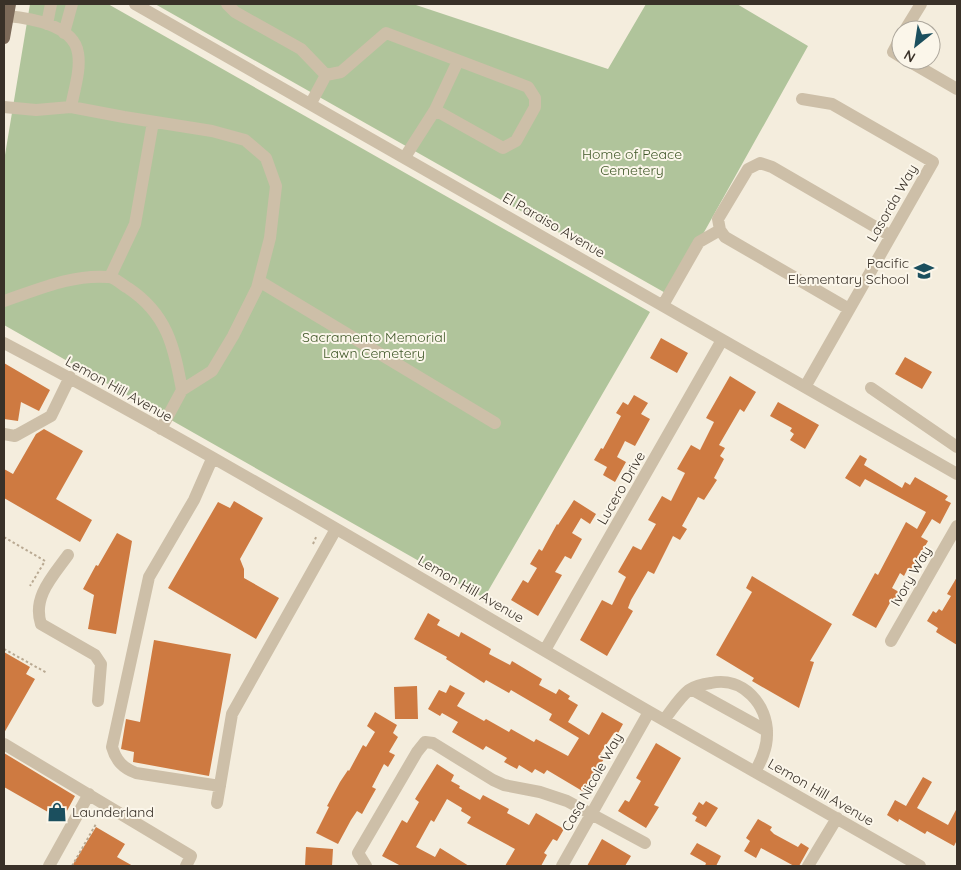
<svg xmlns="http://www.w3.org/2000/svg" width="961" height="870" font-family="Quicksand,sans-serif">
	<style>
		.green { fill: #b0c49b }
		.building { fill: #ce7a41 }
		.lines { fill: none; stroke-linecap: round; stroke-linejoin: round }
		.path { stroke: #b9a992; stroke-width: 2; stroke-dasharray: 2.5 2.5; stroke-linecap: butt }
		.minor { stroke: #cdbfa8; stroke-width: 12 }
		.major { stroke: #7c6a59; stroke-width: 12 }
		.labels { text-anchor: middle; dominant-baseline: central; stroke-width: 4; stroke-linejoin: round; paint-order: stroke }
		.park-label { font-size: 14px; fill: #41592a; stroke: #fbf6ea }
		.street-label { font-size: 14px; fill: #393128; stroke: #fbf6ea }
		.poi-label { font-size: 14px; fill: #393128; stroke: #fbf6ea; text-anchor: end }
	</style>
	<rect width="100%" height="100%" fill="#f4eddd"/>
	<!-- green -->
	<path class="green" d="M30,4H108L650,312L484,598L4,325V161Z
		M155,4H413L608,69L646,4H737L808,46L669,295Z"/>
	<!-- building -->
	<path class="building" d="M661,338L688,353L677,373L650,358Z
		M905,357L932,372L922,389L895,374Z
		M4,363L50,390L39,411L21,402L18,421L4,419Z
		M730,376L756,392L744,412L740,409L719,445L725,448L720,456L724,459L714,478L717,480L704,500L698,497L682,526L687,529L680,540L673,536L654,574L648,571L631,600L628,608L633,611L607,656L580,640L602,600L612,605L626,577L618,572L633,546L641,550L656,524L648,520L662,496L671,501L685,473L677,469L691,445L700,450L714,422L706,418Z
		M634,395L648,403L641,414L650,419L635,446L625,441L617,457L626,462L615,482L603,475L607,467L594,460L601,448L603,449L621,416L616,413L623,402L628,405Z
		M778,402L819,425L805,449L790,440L794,434L790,431L792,428L770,416Z
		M44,429L83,451L56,499L92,520L80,542L4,498V469L13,474L36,434Z
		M860,455L867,459L864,465L902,488L905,482L910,485L915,477L948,496L945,500L951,503L940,524L932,519L921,537L928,541L910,572L907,570L904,576L900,573L892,588L899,592L893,602L891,601L876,628L852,615L875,573L878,575L906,522L917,529L926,512L865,479L860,487L845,478Z
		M574,500L596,514L590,524L581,518L572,533L582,539L571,559L565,556L555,572L562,575L538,616L511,600L523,580L528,583L537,568L530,564L539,549L542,551L557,524L558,525Z
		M234,501L263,518L240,559L244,569V578L279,598L256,639L168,588L218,502L230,508Z
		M117,533L132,541L116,634L88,629L94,595L83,589L96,565L98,566Z
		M752,576L832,624L810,661L814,662L799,708L752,681L754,678L716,655L752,592L746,588Z
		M957,577V645L936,632L938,628L927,621L933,611L936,613L939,609L942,611L951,596L947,594Z
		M428,613L440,620L437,625L459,637L461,632L491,649L489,654L510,665L512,661L542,679L539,685L556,694L559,689L570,696L568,699L578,705L568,722L589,735L602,712L623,724L617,735L614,733L600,754L605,757L584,792L547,770L544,774L535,769L532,773L519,765L517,769L504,762L507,758L486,746L483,750L452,732L458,722L442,713L440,716L428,709L439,690L446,693L450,685L465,693L457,706L484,721L486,719L509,732L511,729L534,742L536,739L568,756L579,738L549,720L552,714L511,690L509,693L486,680L484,683L446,659L447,657L414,639Z
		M154,640L231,654L209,776L133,762L134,752L121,749L126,719L140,722Z
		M4,652L30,667L26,674L35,679L4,733Z
		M417,686L418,719H395L394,687Z
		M375,712L397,725L393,733L398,737L389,752L395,755L388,767L384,764L372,787L376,789L368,803L362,814L357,811L351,820L338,844L316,833L329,807L327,806L340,782L348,770L349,771L363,745L366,747L375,732L367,726Z
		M656,743L681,758L654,805L659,807L646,828L618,811L625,800L629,802L641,781L636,778Z
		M4,753L75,796L62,820L4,787Z
		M437,764L454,775L451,781L460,786L459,788L480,800L483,795L509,809L507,813L529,825L536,813L564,829L557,841L553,839L544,853L547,855L541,866H505L515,849L467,823L471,817L461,811L462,808L447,799L434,822L431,820L416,847L435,857L440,848L469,866H401L382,856L402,820L407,823L419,802L415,799Z
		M923,777L932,782L917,808L948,825L957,808V840L954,846L927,831L925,834L899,819L898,822L887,815L895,800L906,806Z
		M706,801L718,808L706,827L695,821L697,817L692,814L699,802L703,805Z
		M758,819L772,827L770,830L774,834L798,847L801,843L809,848L799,866H794L761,848L756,858L744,851L750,841L746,838Z
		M96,827L125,844L117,857L133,866H72Z
		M602,839L631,856L625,866H587Z
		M697,843L721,856L716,866H705L706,863L690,854Z
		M306,847L333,849L332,866H305Z"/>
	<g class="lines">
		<!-- path -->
		<path class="path" d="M4,537L45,561L30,586
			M313,544L317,535
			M4,649L47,673
			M72,866L96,824"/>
		<!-- minor -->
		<path class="minor" d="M135,4C410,160 684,317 957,474
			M227,4L235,12L301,49L326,75L311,103
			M7,16C30,18 74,25 78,53C81,70 74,90 71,107
			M47,24L51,4
			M905,30L921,4
			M64,33L72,4
			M901,37L893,52L901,57
			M907,60L957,89
			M326,75L341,72L386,33L528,87L535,98V107L516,141L503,148L435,110L405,157
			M802,99L832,104L933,162L805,387
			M4,107L36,110L71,107L124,117L212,131L245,140L266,158L276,186L270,238L257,288L233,336L212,371L182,390L161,429
			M435,110L458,61
			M110,277L135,224L153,122
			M259,281L495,423
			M4,301C37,290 72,274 108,277C115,277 122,285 128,288C167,314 174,346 182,390
			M663,305L699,242L720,230
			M849,309L725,237L720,230L718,219L748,169L760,163L772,167L891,236
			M4,343C222,458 434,587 648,711C739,763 830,814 920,866
			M871,388L957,447
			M4,434L15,436L51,416L70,377
			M212,459L194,500L149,577L112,747C116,761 123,768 136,773L220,786
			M68,555C53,576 32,597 41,624L95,655L101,664L98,701
			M891,641L957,526
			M545,650L722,340
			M691,689L767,731
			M664,720C672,710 679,698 689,690C695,686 703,684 711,683C743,676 768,705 767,735C767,749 761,761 755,772
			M4,744L191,856L186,866
			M217,803L232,714L336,529
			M49,866L89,794
			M366,866L358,853L417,752L425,742L433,743L493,780L504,785L540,792L567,801L645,843
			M562,866L649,712
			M808,866L837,818"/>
		<!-- major -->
		<path class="major" d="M4,38L10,4"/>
	</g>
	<!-- icons -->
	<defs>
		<symbol id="school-bare" viewBox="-9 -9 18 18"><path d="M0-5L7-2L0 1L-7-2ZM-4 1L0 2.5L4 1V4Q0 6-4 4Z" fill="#1b4f5e" stroke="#fbf6ea" stroke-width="2.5" paint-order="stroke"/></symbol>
		<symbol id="shop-bare" viewBox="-9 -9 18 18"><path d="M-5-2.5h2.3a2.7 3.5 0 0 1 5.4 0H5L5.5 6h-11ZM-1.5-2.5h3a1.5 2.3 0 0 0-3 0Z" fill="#1b4f5e" stroke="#fbf6ea" stroke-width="2.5" paint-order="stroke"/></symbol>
	</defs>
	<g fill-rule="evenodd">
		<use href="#school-bare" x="910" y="257" width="28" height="28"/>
		<use href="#shop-bare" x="43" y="798" width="28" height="28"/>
	</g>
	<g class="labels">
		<!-- park labels -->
		<g class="park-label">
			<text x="632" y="154">Home of Peace<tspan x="632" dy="16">Cemetery</tspan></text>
			<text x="374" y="337">Sacramento Memorial<tspan x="374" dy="16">Lawn Cemetery</tspan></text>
		</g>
		<!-- street labels -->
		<g class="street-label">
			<text transform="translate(892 203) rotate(-60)">Lasorda Way</text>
			<text transform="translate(554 225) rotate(30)">El Paraiso Avenue</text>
			<text transform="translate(119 389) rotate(29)">Lemon Hill Avenue</text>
			<text transform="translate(621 488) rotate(-60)">Lucero Drive</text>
			<text transform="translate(911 576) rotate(-60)">Ivory Way</text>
			<text transform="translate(471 589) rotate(30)">Lemon Hill Avenue</text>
			<text transform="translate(592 782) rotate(-61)">Casa Nicole Way</text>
			<text transform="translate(821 792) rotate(30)">Lemon Hill Avenue</text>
		</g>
		<!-- poi labels -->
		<g class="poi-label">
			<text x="909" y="263">Pacific<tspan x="909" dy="16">Elementary School</tspan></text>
			<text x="72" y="812" text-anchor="start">Launderland</text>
		</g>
	</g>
	<!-- border -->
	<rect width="961" height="870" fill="none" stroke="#393128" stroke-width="10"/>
	<!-- north arrow -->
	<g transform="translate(916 45) rotate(210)"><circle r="24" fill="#fbf6ea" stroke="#ada79c"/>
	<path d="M0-4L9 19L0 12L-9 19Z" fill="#1b4f5e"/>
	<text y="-8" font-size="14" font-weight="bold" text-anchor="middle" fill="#393128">N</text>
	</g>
</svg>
